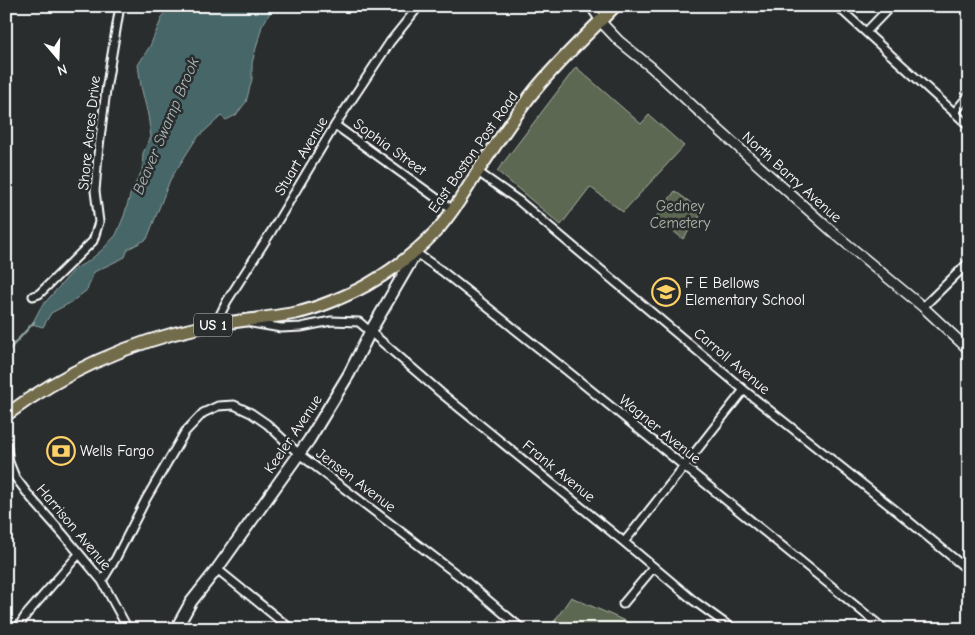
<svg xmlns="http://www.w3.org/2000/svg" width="975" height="635" font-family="'Comic Neue',sans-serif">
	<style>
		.green { fill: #5b6851; stroke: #adb4a8 }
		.water { fill: #476668; stroke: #91a3a4 }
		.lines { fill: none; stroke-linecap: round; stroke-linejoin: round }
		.stream { stroke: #91a3a4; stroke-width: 2.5 }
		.minor-casing { stroke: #fff; stroke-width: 11 }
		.tertiary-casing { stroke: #fff; stroke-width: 12 }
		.secondary-casing { stroke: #fff; stroke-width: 14 }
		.primary-casing { stroke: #fff; stroke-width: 15 }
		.minor { stroke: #2a2d2e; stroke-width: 7 }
		.tertiary { stroke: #2a2d2e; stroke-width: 9 }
		.secondary { stroke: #2a2d2e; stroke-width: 10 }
		.primary { stroke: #726c4b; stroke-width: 11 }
		.labels { text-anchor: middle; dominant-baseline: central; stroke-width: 5; stroke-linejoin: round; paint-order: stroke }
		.shield { fill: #2a2d2e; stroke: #bfc0c0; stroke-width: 1 }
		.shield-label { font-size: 14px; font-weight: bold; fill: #fff }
		.street-label { font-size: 15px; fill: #fff; stroke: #2a2d2e }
		.park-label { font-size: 15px; fill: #adb4a8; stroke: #2a2d2e }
		.poi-label { font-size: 15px; fill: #fff; stroke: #2a2d2e; text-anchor: start }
		.water-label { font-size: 16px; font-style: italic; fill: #acbabb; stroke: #2a2d2e }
	</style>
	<rect width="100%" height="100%" fill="#2a2d2e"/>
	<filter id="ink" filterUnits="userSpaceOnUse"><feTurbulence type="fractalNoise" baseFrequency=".02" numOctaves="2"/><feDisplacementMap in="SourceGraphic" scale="10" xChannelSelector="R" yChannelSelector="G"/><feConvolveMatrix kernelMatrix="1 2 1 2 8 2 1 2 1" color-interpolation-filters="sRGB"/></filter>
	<g filter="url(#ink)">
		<!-- green -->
		<path class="green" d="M576,67L641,124L649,115L684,146L623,212L590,187L561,225L497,171Z
			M675,191L703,212L683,239L656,217Z
			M571,597L643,629H549Z"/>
		<!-- water -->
		<path class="water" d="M167,6H274L262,26L252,63V79L246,102L236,115L226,120L221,116L196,139L170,180L147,239L128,249L125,257L94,272L87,290L70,303L51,313L43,327L32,324L41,307L75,269L90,260L103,249L116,235L124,216L131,192L142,171L143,153L151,137L148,115L141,86L138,65L150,46Z"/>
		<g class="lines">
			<!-- stream -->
			<path class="stream" d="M6,353L34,322"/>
			<defs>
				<path id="minor" d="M590,6L600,21
					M837,6L969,126
					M866,32L891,6
					M954,113L969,95
					M335,125L453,210
					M478,172L519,201L744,390L899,513L969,571
					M416,253L442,271L566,370L884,629
					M33,296L39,294L93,241L99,222L95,191L98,155L106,90L120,6
					M923,307L969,262
					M252,323L281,328L301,327L331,321L359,322L441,393L624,542L694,601L733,629
					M215,325L227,301L271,232L335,125L390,42L419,6
					M6,441L9,462L15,477L31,498L63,534L102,581L128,629
					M624,542C665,492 704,440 744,390
					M217,569L291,629
					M102,581L116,558L146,499L185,432L203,413L218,406L234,405L251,413L267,424L299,454L463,579L522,629
					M623,604L654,567
					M17,629L26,615L79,554"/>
				<path id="tertiary" d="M600,21L619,41L651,67L719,130L835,234L923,307L969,350"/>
				<path id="secondary" d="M176,629L191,602L217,569L309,440L349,374L370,332L417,251"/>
				<path id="primary" d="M6,415C64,372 131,342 201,327C232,321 264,319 296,313C316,309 349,295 367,285C393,270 418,251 439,228C454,210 466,191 478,171C495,146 512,120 531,95C556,63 586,36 615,6"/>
			</defs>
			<!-- minor casing -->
			<use href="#minor" class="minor-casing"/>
			<!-- tertiary casing -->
			<use href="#tertiary" class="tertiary-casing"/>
			<!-- secondary casing -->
			<use href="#secondary" class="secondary-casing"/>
			<!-- primary casing -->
			<use href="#primary" class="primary-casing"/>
			<!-- minor -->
			<use href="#minor" class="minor"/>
			<!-- tertiary -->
			<use href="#tertiary" class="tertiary"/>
			<!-- secondary -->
			<use href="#secondary" class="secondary"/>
			<!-- primary -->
			<use href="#primary" class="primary"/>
		</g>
	</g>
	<!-- icons -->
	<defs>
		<symbol id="school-ring" viewBox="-11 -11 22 22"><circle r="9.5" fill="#2a2d2e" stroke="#ffd166" stroke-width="1.5"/><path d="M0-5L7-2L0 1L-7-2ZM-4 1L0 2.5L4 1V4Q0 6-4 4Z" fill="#ffd166"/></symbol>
		<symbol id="bank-ring" viewBox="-11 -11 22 22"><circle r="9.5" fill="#2a2d2e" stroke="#ffd166" stroke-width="1.5"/><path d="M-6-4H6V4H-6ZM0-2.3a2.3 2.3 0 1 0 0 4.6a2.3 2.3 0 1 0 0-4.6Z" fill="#ffd166"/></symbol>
	</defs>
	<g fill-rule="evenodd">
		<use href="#school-ring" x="650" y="276" width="32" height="32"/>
		<use href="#bank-ring" x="45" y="435" width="32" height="32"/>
	</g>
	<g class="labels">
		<!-- shield labels -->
		<rect class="shield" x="194" y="313.5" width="38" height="23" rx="4"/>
		<g class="shield-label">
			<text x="213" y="325">US 1</text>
		</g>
		<!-- street labels -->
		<g class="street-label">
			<text transform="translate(89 133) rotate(-84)">Shore Acres Drive</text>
			<text transform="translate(390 147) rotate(36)">Sophia Street</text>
			<text transform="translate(473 152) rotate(-55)">East Boston Post Road</text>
			<text transform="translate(301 156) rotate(-59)">Stuart Avenue</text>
			<text transform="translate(792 177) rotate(42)">North Barry Avenue</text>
			<text transform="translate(732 361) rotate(40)">Carroll Avenue</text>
			<text transform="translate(660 429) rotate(39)">Wagner Avenue</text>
			<text transform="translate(293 434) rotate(-56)">Keeler Avenue</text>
			<text transform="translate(559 471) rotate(39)">Frank Avenue</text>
			<text transform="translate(356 480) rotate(37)">Jensen Avenue</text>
			<text transform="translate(74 527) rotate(50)">Harrison Avenue</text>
		</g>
		<!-- park labels -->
		<g class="park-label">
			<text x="680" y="206">Gedney<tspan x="680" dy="17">Cemetery</tspan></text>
		</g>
		<!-- poi labels -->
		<g class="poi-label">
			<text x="685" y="283">F E Bellows<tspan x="685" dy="17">Elementary School</tspan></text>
			<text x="80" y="451">Wells Fargo</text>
		</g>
		<!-- water labels -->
		<g class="water-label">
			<text transform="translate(166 126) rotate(-67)">Beaver Swamp Brook</text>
		</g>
	</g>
	<!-- margin -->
	<rect width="975" height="635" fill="none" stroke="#2a2d2e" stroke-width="25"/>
	<rect x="12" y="12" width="950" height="610" fill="none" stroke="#fff" stroke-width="2" filter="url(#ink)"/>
	<!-- north arrow -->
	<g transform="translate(58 58) rotate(161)" stroke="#2a2d2e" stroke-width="4" paint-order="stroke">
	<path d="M0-4L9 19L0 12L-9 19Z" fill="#ffffff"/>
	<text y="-8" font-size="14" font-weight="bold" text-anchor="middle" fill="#ffffff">N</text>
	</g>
</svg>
